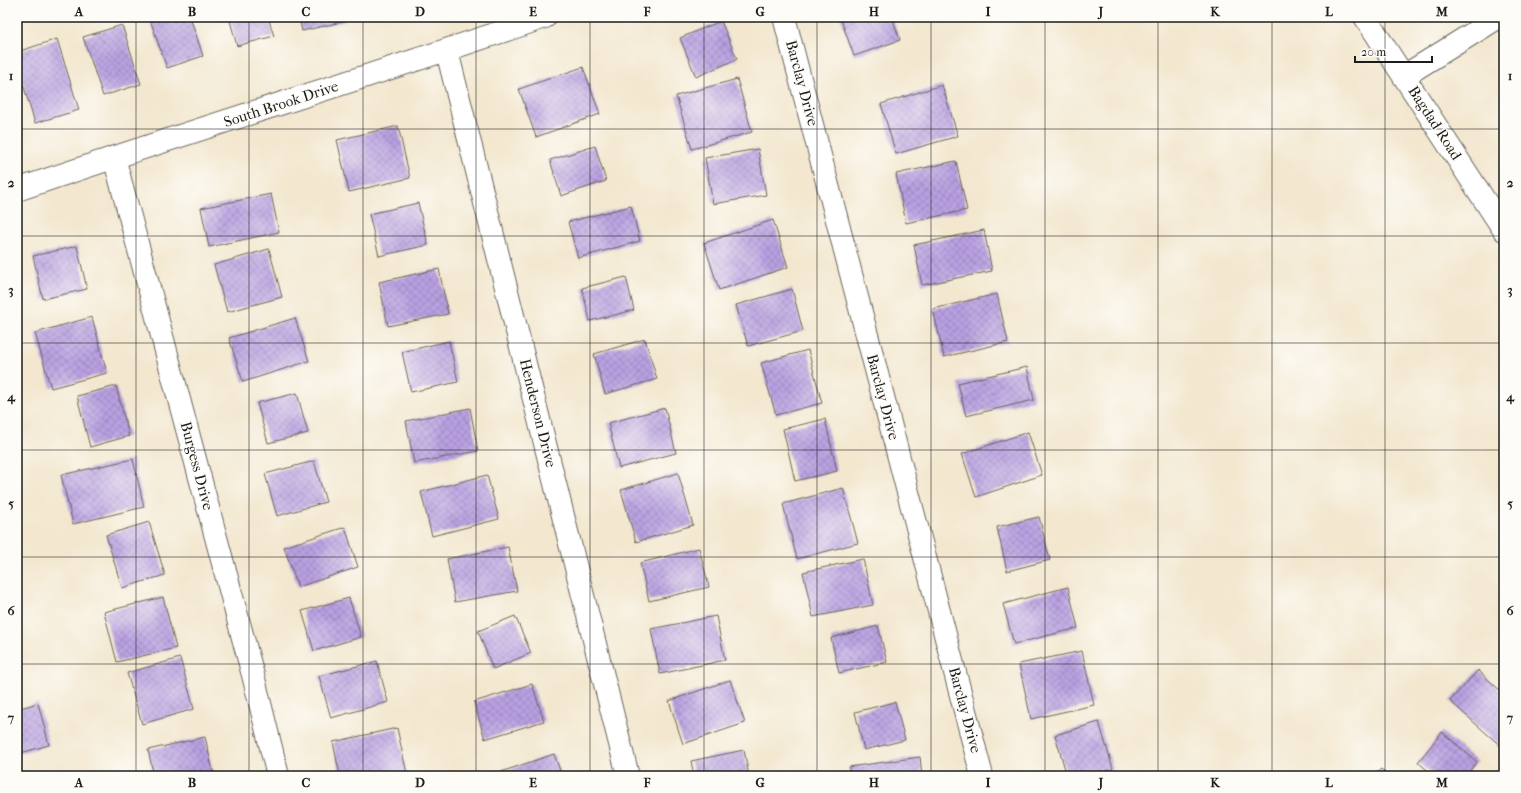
<svg xmlns="http://www.w3.org/2000/svg" width="1521" height="793" font-family="'IM FELL French Canon',serif">
	<style>
		.building { fill: url(#building-cross-hatch) }
		.lines { fill: none; stroke-linecap: round; stroke-linejoin: round }
		.minor-casing { stroke: #67635b; stroke-width: 24 }
		.minor { stroke: #fff; stroke-width: 22 }
		.grid { fill: none; stroke: #1c1c1c; stroke-width: 1; stroke-opacity: 0.55 }
		.labels { text-anchor: middle; dominant-baseline: central; stroke-width: 3; stroke-linejoin: round; paint-order: stroke }
		.street-label { font-size: 15px; fill: #1c1c1c; stroke: #fdfcf7 }
		.neatline { fill: none; stroke: #1c1c1c; stroke-width: 1.5 }
		.grid-label { font-size: 13px; text-anchor: middle; font-weight: bold; fill: #1c1c1c }
	</style>
	<defs>
		<pattern id="building-cross-hatch" width="8" height="8" patternUnits="userSpaceOnUse"><rect width="8" height="8" fill="#baa1e2"/><path d="M0 0l8 8M0 8l8-8" fill="none" stroke="#9682b6"/></pattern>
	</defs>
	<rect width="100%" height="100%" fill="#fdfcf7"/>
	<filter id="ink" filterUnits="userSpaceOnUse"><feTurbulence type="fractalNoise" baseFrequency=".025" numOctaves="2"/><feDisplacementMap in="SourceGraphic" scale="8" xChannelSelector="R" yChannelSelector="G"/><feConvolveMatrix kernelMatrix="1 2 1 2 8 2 1 2 1" color-interpolation-filters="sRGB"/></filter>
	<filter id="wash" filterUnits="userSpaceOnUse"><feTurbulence type="fractalNoise" baseFrequency=".012" numOctaves="4" result="noise"/><feDisplacementMap in="SourceGraphic" scale="16" xChannelSelector="R" yChannelSelector="G"/><feGaussianBlur stdDeviation="0.9" result="paint"/><feColorMatrix in="noise" values="0 0 0 0 0 0 0 0 0 0 0 0 0 0 0 0 0 1.4 0 .05"/><feComposite in="paint" operator="in"/></filter>
	<g filter="url(#wash)">
		<rect width="100%" height="100%" fill="#f3e7cf"/>
		<g id="blocks">
			<!-- building -->
			<path class="building" d="M149,17H190L203,56L167,68Z
				M229,17H268L274,36L237,46Z
				M299,17H345L346,21L302,31Z
				M840,17H892L900,40L854,56Z
				M721,21L737,59L696,77L680,38Z
				M122,25L141,84L103,96L83,37Z
				M57,39L79,110L35,123L17,65V52Z
				M583,67L600,114L536,137L519,89Z
				M737,79L752,132L692,149L676,96Z
				M942,85L958,136L896,154L881,104Z
				M398,126L410,178L349,192L337,140Z
				M595,146L606,181L561,196L550,160Z
				M758,149L766,195L713,204L705,158Z
				M956,161L967,210L906,223L896,174Z
				M271,194L279,232L209,247L201,208Z
				M418,203L428,245L379,256L369,214Z
				M631,206L640,241L578,258L568,222Z
				M773,220L788,267L719,290L704,243Z
				M984,230L992,271L922,285L914,245Z
				M77,246L87,289L43,299L33,256Z
				M269,249L282,297L227,312L214,265Z
				M439,269L448,314L388,326L379,282Z
				M626,277L634,310L590,321L582,288Z
				M792,289L803,331L748,346L736,305Z
				M997,294L1008,342L944,357L933,309Z
				M92,317L107,373L51,388L35,333Z
				M295,318L309,361L243,382L229,338Z
				M645,339L657,379L605,394L594,354Z
				M449,341L458,382L411,392L402,352Z
				M808,350L822,403L776,415L761,363Z
				M1027,367L1034,400L966,416L958,383Z
				M116,386L129,436L90,447L77,396Z
				M297,393L308,433L268,443L257,403Z
				M470,408L478,451L414,463L406,421Z
				M665,408L676,453L619,468L608,423Z
				M825,419L837,471L795,481L783,429Z
				M1028,432L1042,475L976,497L962,454Z
				M133,459L144,507L73,524L61,475Z
				M314,461L326,502L277,516L265,474Z
				M678,473L693,525L636,542L621,490Z
				M487,475L499,519L432,536L421,492Z
				M843,488L858,543L797,559L783,504Z
				M1039,517L1050,560L1007,571L997,527Z
				M149,522L165,575L122,588L106,535Z
				M345,527L358,567L298,587L284,547Z
				M508,547L517,591L455,602L447,559Z
				M699,548L709,587L649,601L640,563Z
				M863,559L873,605L813,617L803,572Z
				M1068,587L1078,628L1014,644L1003,604Z
				M163,597L176,648L117,662L104,612Z
				M349,598L361,637L314,651L302,611Z
				M515,616L531,653L493,669L478,631Z
				M716,616L725,660L660,674L651,629Z
				M878,626L887,662L839,673L831,638Z
				M1082,651L1094,705L1031,719L1019,664Z
				M180,658L194,709L142,724L127,673Z
				M377,661L388,702L331,718L319,676Z
				M17,663L22,678L17,679Z
				M1478,670L1504,694V749L1450,701Z
				M730,680L745,723L683,744L669,701Z
				M532,684L544,721L485,739L474,702Z
				M895,702L905,740L864,750L855,712Z
				M38,703L49,745L17,754V709Z
				M1099,722L1113,769L1090,776H1067L1055,735Z
				M397,728L407,774L399,776H340L333,742Z
				M1442,732L1477,762L1465,776H1434L1418,762Z
				M205,737L214,776H154L148,750Z
				M744,750L749,776H694L691,761Z
				M554,754L562,776H489Z
				M920,757L922,776H850L849,767Z
				M1381,769L1388,776H1373Z"/>
		</g>
	</g>
	<g filter="url(#ink)">
		<use href="#blocks" fill-opacity="0" stroke="#67635b" stroke-width="1"/>
		<g class="lines">
			<defs>
				<path id="minor" d="M784,17L982,776
					M1365,17L1504,230
					M447,51L628,776
					M1404,76L1499,17
					M114,157L254,679L278,776
					M17,190C192,130 370,77 545,17"/>
			</defs>
			<!-- minor casing -->
			<use href="#minor" class="minor-casing"/>
			<!-- minor -->
			<use href="#minor" class="minor"/>
		</g>
	</g>
	<!-- grid -->
	<path class="grid" d="M136,17V776M249,17V776M363,17V776M476,17V776M590,17V776M704,17V776M817,17V776M931,17V776M1045,17V776M1158,17V776M1272,17V776M1385,17V776M17,129H1504M17,236H1504M17,343H1504M17,450H1504M17,557H1504M17,664H1504"/>
	<g class="labels">
		<!-- street labels -->
		<g class="street-label">
			<text transform="translate(802 83) rotate(75)">Barclay Drive</text>
			<text transform="translate(281 104) rotate(-18)">South Brook Drive</text>
			<text transform="translate(1435 123) rotate(57)">Bagdad Road</text>
			<text transform="translate(883 397) rotate(75)">Barclay Drive</text>
			<text transform="translate(538 413) rotate(76)">Henderson Drive</text>
			<text transform="translate(197 466) rotate(75)">Burgess Drive</text>
			<text transform="translate(965 710) rotate(75)">Barclay Drive</text>
		</g>
	</g>
	<!-- margin -->
	<rect width="1521" height="793" fill="none" stroke="#fdfcf7" stroke-width="44"/>
	<!-- scale -->
	<path d="M1355 56v6h77v-6" fill="none" stroke="#1c1c1c" stroke-width="2"/>
	<text x="1361" y="56" font-size="12" fill="#1c1c1c" stroke="#fdfcf7" stroke-width="3" paint-order="stroke">20 m</text>
	<rect x="22" y="22" width="1477" height="749" class="neatline"/>
	<g class="grid-label">
		<text x="79" y="16">A</text>
		<text x="192" y="16">B</text>
		<text x="306" y="16">C</text>
		<text x="420" y="16">D</text>
		<text x="533" y="16">E</text>
		<text x="647" y="16">F</text>
		<text x="760" y="16">G</text>
		<text x="874" y="16">H</text>
		<text x="988" y="16">I</text>
		<text x="1101" y="16">J</text>
		<text x="1215" y="16">K</text>
		<text x="1329" y="16">L</text>
		<text x="1442" y="16">M</text>
		<text x="11" y="80">1</text>
		<text x="1510" y="80">1</text>
		<text x="11" y="187">2</text>
		<text x="1510" y="187">2</text>
		<text x="11" y="294">3</text>
		<text x="1510" y="294">3</text>
		<text x="11" y="401">4</text>
		<text x="1510" y="401">4</text>
		<text x="11" y="508">5</text>
		<text x="1510" y="508">5</text>
		<text x="11" y="615">6</text>
		<text x="1510" y="615">6</text>
		<text x="11" y="722">7</text>
		<text x="1510" y="722">7</text>
		<text x="79" y="787">A</text>
		<text x="192" y="787">B</text>
		<text x="306" y="787">C</text>
		<text x="420" y="787">D</text>
		<text x="533" y="787">E</text>
		<text x="647" y="787">F</text>
		<text x="760" y="787">G</text>
		<text x="874" y="787">H</text>
		<text x="988" y="787">I</text>
		<text x="1101" y="787">J</text>
		<text x="1215" y="787">K</text>
		<text x="1329" y="787">L</text>
		<text x="1442" y="787">M</text>
	</g>
</svg>
